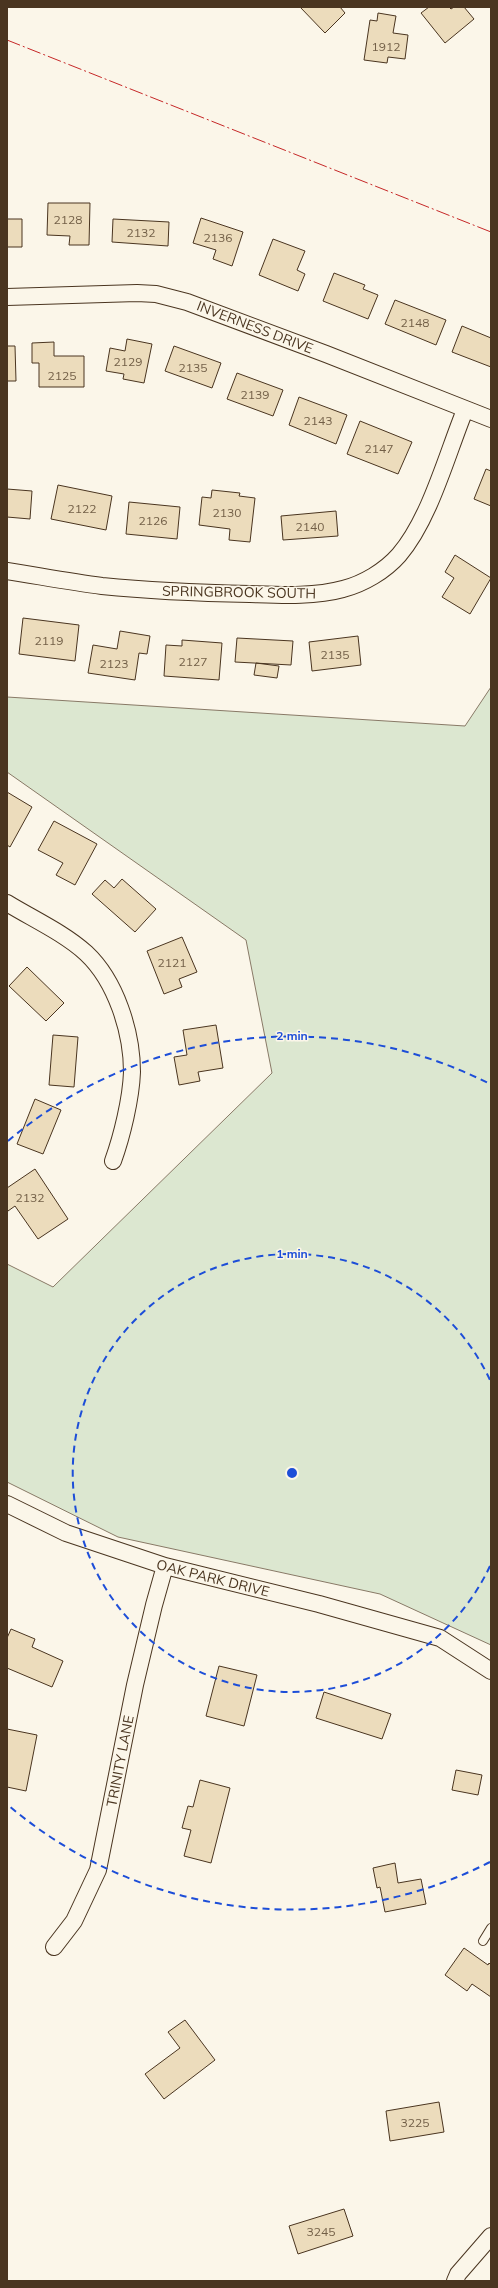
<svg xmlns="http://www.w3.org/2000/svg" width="498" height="2288" font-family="Mulish,sans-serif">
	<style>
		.green { fill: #dce7d0; stroke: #887966 }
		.building { fill: #ecdcbc; stroke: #4a3520 }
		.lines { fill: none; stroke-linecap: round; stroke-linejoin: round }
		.lane-casing { stroke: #4a3520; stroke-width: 10 }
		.street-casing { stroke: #4a3520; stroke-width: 18 }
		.lane { stroke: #fbf6e9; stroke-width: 8 }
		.street { stroke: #fbf6e9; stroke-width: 16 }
		.power { stroke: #c62828; stroke-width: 1; stroke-dasharray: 14 3 2 3; stroke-linecap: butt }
		.ring { fill: none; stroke: #1d4ed8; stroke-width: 2; stroke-dasharray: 7 5 }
		.labels { text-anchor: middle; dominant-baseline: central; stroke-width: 3; stroke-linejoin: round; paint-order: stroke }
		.number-label { font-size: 12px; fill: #725f47 }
		.street-label { font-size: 14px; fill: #4a3520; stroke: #fbf6e9 }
		.centre { fill: #1d4ed8; stroke: #fbf6e9; stroke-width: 2 }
		.ring-label { font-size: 12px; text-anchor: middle; font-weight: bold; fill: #1d4ed8; stroke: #fbf6e9; stroke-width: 3; stroke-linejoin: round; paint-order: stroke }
	</style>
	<rect width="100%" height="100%" fill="#fbf6e9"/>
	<!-- green -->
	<path class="green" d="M491,687V1645L380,1594L118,1537L7,1482V1264L53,1287L272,1073L246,940L7,772V697L465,726Z"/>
	<!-- building -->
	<path class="building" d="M300,7H340L345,13L325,33Z
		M429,7H449L451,9L454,7H464L474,19L445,43L421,13Z
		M378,13L396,16L393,33L408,35L405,59L388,57L387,63L364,60L370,20L377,21Z
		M48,203H90L89,245H69L70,236L47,235Z
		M201,218L243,232L232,266L213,259L216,250L193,243Z
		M7,219H22V247H7Z
		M113,219L169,222L168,246L112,242Z
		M273,239L305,251L297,270L305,274L298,291L259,275Z
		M334,273L365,285L363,289L378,295L368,319L323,301Z
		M395,300L446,320L436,345L385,324Z
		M462,326L491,338V367L452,352Z
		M127,339L152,344L144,383L123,379L124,374L106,371L110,348L125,351Z
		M54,342V356H84V387H39V363H32V343Z
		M7,346H15L16,381H7Z
		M174,346L221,363L212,388L165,371Z
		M237,373L283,390L273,416L227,399Z
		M299,397L347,415L336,444L289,425Z
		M360,421L412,442L398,474L347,454Z
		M486,469L491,471V506L474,499Z
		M58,485L112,496L106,530L51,519Z
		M7,489L32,491L30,519L7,517Z
		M212,490L240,493L239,496L255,498L250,542L229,540L230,529L199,525L202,497L211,498Z
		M129,502L180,507L177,539L126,534Z
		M336,511L338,536L283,540L281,516Z
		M455,555L491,578L470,614L442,597L454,578L445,572Z
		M23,618L79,625L75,661L19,654Z
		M120,631L150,636L147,654L139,653L135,680L88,673L93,645L117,649Z
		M358,636L361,665L312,671L309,642Z
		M237,638L293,641L291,665L235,662Z
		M182,640L222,643L219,680L164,676L166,645L182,646Z
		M256,663L279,666L277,678L254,675Z
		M7,792L32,807L10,847L7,845Z
		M54,821L97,844L75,885L56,875L63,863L38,850Z
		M122,879L156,909L135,932L92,894L105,880L114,888Z
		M182,937L197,972L179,979L182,987L164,994L147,951Z
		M27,967L64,1003L46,1021L9,986Z
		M216,1025L223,1068L198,1072L200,1081L179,1085L174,1057L187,1055L183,1030Z
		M53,1035L78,1037L74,1087L49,1085Z
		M35,1099L61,1110L43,1154L17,1144Z
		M35,1169L68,1219L38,1239L15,1206L8,1211L7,1209V1188Z
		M11,1629L35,1639L32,1647L63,1661L52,1687L7,1668V1638Z
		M219,1666L257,1675L244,1726L206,1716Z
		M324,1692L391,1714L382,1739L316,1718Z
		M7,1729L37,1735L26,1791L7,1787Z
		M456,1770L482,1775L478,1795L452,1790Z
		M200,1780L230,1788L211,1863L184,1856L191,1830L182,1828L188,1806L193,1807Z
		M395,1863L398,1883L421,1879L426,1904L385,1912L380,1887L377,1888L373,1868Z
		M464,1948L488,1965L489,1963L491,1965V1997L472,1984L467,1991L445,1975Z
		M185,2020L215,2060L164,2099L145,2074L180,2048L168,2032Z
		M439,2102L444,2132L390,2141L386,2111Z
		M344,2209L353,2236L298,2254L289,2226Z"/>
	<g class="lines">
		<defs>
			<path id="lane" d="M483,1941L491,1928"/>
			<path id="street" d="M7,297L137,293L156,294L187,302L326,354L491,419
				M7,571C39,576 70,582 102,586C151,591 200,593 250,594C280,595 314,597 343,589C363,584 385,571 399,555C430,519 447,454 465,410
				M7,903C33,919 64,933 86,953C116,981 132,1032 132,1072C131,1099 122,1136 113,1161
				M7,1504L66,1533L165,1566L319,1604L440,1638L491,1671
				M54,1947L74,1921L98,1870L135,1685L154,1605L165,1566
				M455,2281L458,2274L491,2236"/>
		</defs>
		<!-- lane casing -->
		<use href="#lane" class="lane-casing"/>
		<!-- street casing -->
		<use href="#street" class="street-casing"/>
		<!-- lane -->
		<use href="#lane" class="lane"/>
		<!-- street -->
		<use href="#street" class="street"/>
		<!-- power -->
		<path class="power" d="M7,40L491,232"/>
	</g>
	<!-- distance rings -->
	<g class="ring">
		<path d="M490 1566A219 219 0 1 1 490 1380"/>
		<path d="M490 1862A437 437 0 0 1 8 1805M8 1141A437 437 0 0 1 490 1084"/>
	</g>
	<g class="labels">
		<!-- number labels -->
		<g class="number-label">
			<text x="386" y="46">1912</text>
			<text x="68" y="219">2128</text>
			<text x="141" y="232">2132</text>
			<text x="218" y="237">2136</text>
			<text x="415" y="322">2148</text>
			<text x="128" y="361">2129</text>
			<text x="193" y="367">2135</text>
			<text x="62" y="375">2125</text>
			<text x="255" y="394">2139</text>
			<text x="318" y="420">2143</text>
			<text x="379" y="448">2147</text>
			<text x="82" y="508">2122</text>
			<text x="227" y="512">2130</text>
			<text x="153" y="520">2126</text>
			<text x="310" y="526">2140</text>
			<text x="49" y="640">2119</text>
			<text x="335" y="654">2135</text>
			<text x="193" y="661">2127</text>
			<text x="114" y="663">2123</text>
			<text x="172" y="962">2121</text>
			<text x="30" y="1197">2132</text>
			<text x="415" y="2122">3225</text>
			<text x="321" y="2231">3245</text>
		</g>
		<!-- street labels -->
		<g class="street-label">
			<text transform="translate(255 327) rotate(21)">INVERNESS DRIVE</text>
			<text transform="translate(239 592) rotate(1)">SPRINGBROOK SOUTH</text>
			<text transform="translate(213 1578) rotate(14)">OAK PARK DRIVE</text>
			<text transform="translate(120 1761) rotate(-79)">TRINITY LANE</text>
		</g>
	</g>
	<circle cx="292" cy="1473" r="6" class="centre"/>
	<g class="ring-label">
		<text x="292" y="1040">2 min</text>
		<text x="292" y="1258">1 min</text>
	</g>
	<!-- border -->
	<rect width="498" height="2288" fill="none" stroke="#4a3520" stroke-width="16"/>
</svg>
